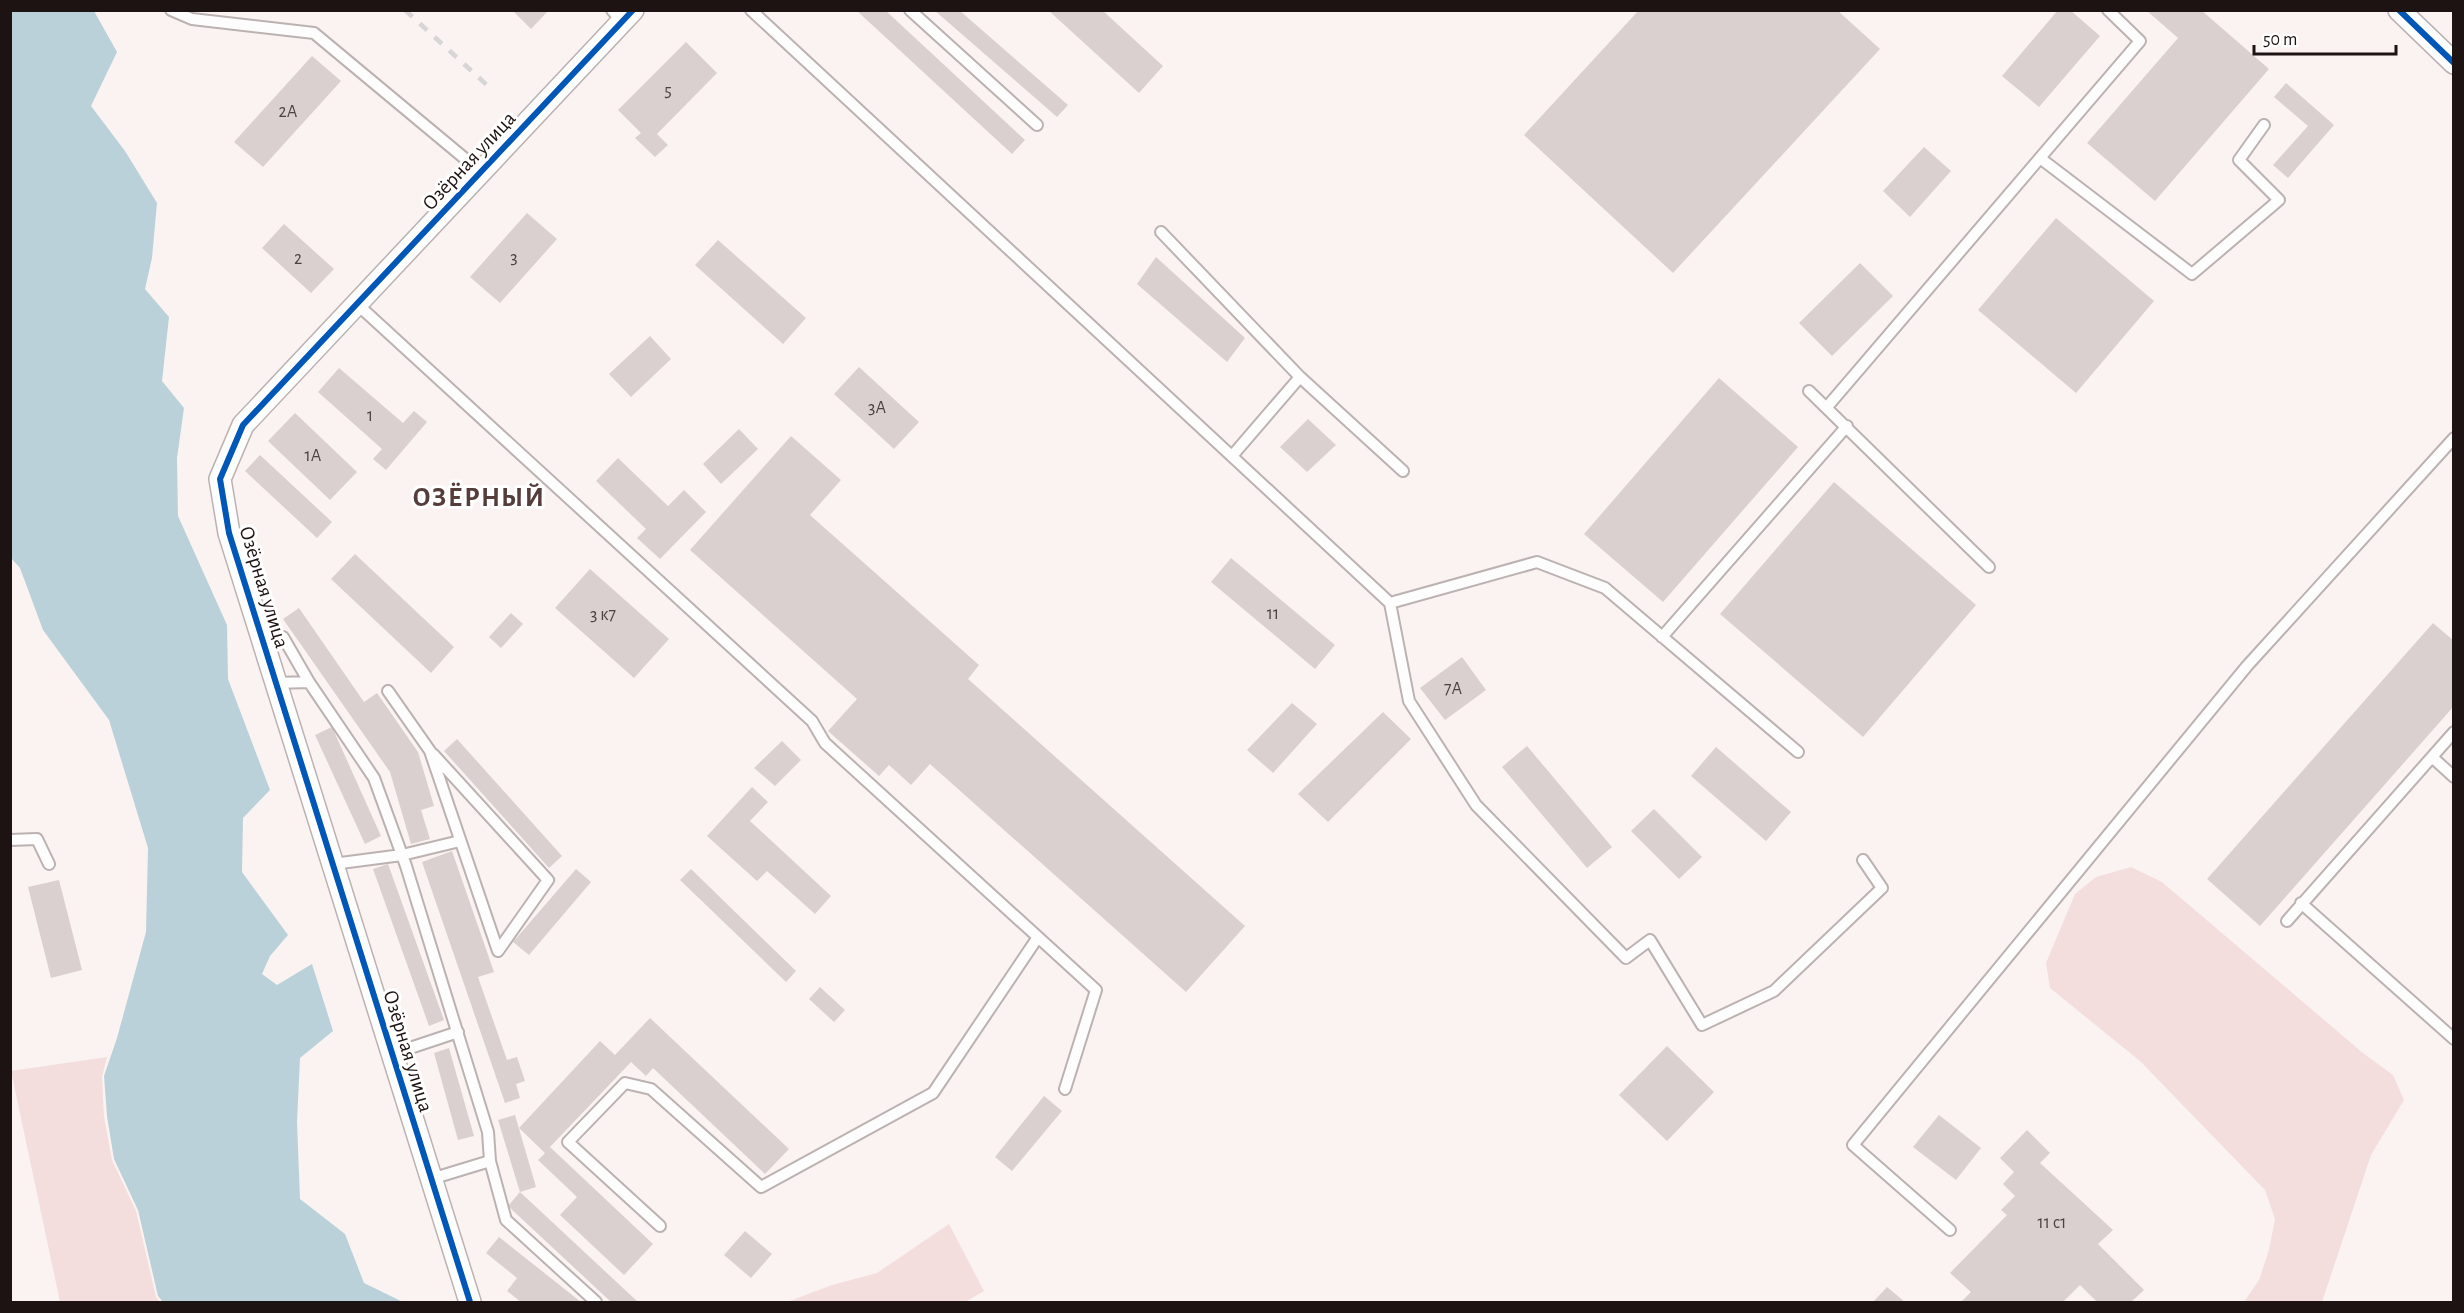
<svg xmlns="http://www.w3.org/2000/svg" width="2464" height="1313" font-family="'Alegreya Sans',sans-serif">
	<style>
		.green { fill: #f3dedd }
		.water { fill: #bad1da }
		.building { fill: #dad0d0 }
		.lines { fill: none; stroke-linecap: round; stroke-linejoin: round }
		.service-casing { stroke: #bbb2b1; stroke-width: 14 }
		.minor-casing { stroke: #bbb2b1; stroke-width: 24 }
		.service { stroke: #fefdfd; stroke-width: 10 }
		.minor { stroke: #fefdfd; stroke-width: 21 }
		.rail { stroke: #d7d5d5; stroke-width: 4.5; stroke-dasharray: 10 10; stroke-linecap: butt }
		.cycleway-casing { stroke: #fff; stroke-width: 10 }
		.cycleway { stroke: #0057b8; stroke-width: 6 }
		.labels { text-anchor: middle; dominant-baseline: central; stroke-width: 6; stroke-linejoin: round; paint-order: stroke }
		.number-label { font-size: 18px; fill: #4c4242 }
		.street-label { font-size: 21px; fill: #1d1312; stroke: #fff }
		.district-label { font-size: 27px; font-weight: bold; letter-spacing: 1.5px; fill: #553d3c; stroke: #fff }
	</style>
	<rect width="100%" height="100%" fill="#faf3f2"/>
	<!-- green -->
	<path class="green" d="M2131,867L2162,882L2363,1053L2393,1075L2404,1100L2371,1155L2322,1302H2244L2259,1280L2269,1250L2275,1219L2265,1190L2140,1061L2050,988L2046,963L2075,894L2096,877Z
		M107,1057L102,1077L104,1117L112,1160L136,1211L156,1297L160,1302H60L11,1071Z
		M949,1224L984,1291L965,1302H787L832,1285L877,1273Z"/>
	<!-- water -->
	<path class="water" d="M11,10L94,11L117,52L91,106L125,151L157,203L152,258L145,289L169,317L162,381L184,408L177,458L178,516L227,625L228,679L270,790L243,818L242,872L288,935L270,956L262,974L277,985L312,964L333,1031L300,1058L297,1122L300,1199L345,1234L364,1283L403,1302H163L158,1296L138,1210L114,1159L107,1116L104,1076L117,1038L146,932L148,848L109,720L43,630L20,568L11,558Z"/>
	<!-- building -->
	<path class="building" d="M512,10H549L531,29Z
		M856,10H885L1025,140L1012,154Z
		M934,10H959L1068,105L1057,117Z
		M1048,10H1102L1163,66L1139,93Z
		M1639,10H1837L1880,49L1673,273L1524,135Z
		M2058,10H2070L2100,36L2039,107L2002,76Z
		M2146,10H2201L2269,69L2155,201L2087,143L2178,38Z
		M686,42L717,73L657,134L668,145L655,157L635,138L641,133L618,110Z
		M312,56L341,81L263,167L234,142Z
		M2286,83L2334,125L2288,178L2273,165L2308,126L2274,97Z
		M1924,147L1951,171L1910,217L1883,191Z
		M527,213L557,239L500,303L470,277Z
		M2056,218L2154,301L2076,393L1978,310Z
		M284,224L334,269L311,293L262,248Z
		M718,240L806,318L783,344L695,265Z
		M1156,257L1245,338L1227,362L1137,284Z
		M1860,263L1893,296L1832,356L1799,323Z
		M650,336L671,359L631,397L609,374Z
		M859,367L919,422L894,449L834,394Z
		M339,368L403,423L414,411L427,422L386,470L373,459L382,449L318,392Z
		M1719,378L1798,447L1663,602L1584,534Z
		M295,413L357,472L330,500L268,441Z
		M1308,419L1336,445L1307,472L1280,447Z
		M739,429L758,449L721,484L703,464Z
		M791,436L841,480L810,515L979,665L968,679L1245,926L1186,992L930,764L911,785L889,765L879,776L828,731L857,699L690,550Z
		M260,455L332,522L317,538L245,471Z
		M618,458L668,506L684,490L706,512L660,559L637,538L646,529L596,481Z
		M1834,482L1976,605L1863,737L1720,614Z
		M355,554L454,647L431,673L331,579Z
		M1231,558L1335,645L1315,669L1211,582Z
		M590,569L669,639L634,678L555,608Z
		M299,608L364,702L377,693L418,752L434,806L421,810L430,839L411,844L390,772L283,619Z
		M511,613L523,624L501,648L489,637Z
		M2433,623L2454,641V706L2260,926L2207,879Z
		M1462,657L1486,690L1445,720L1420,688Z
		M1292,703L1317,724L1273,773L1247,750Z
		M1383,712L1411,739L1328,822L1298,794Z
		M332,727L381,836L365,844L315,735Z
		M457,739L562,856L549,868L444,751Z
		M782,741L801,760L775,786L754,768Z
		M1527,746L1612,847L1587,868L1502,767Z
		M1716,747L1791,812L1766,841L1691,776Z
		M752,787L768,802L750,821L831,896L815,914L767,871L757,881L707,836Z
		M1654,809L1702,857L1679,879L1631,831Z
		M452,851L494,972L478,977L507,1060L517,1057L525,1081L516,1084L520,1098L505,1103L422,862Z
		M388,864L444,1020L429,1026L373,869Z
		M576,869L591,882L529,955L513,942Z
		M691,869L796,971L786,982L680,880Z
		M59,880L82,970L51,978L28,887Z
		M820,987L845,1010L834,1022L809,999Z
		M650,1018L789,1149L765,1174L653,1068L646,1076L631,1062L550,1147L653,1244L624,1275L560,1215L577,1197L538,1160L545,1153L519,1128L600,1041L615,1055Z
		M1667,1046L1714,1092L1667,1141L1619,1095Z
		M449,1048L474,1136L458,1140L434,1053Z
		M1044,1096L1062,1111L1012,1171L995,1157Z
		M515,1115L536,1187L520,1192L638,1302H611L508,1206L520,1192L498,1120Z
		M1939,1115L1981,1148L1956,1180L1913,1147Z
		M2027,1130L2050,1153L2040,1163L2113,1230L2098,1244L2144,1290L2131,1302H2097L2080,1285L2063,1302H1961L1971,1292L1950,1273L2007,1215L2001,1210L2015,1196L2003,1184L2014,1172L2000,1158Z
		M745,1231L772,1254L751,1278L724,1255Z
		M499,1237L581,1302H521L507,1291L517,1278L486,1253Z
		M1887,1287L1905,1302H1873Z"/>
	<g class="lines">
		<defs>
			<path id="service" d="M171,10L192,19L314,33L481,172
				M612,10L622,22
				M751,10L1390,603L1409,701L1476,805L1626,958L1650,940L1702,1025L1774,991L1882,888L1863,860
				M910,10L1037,125
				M2040,158L2192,274L2279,200L2239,160L2264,125
				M1161,232L1300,377L1403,471
				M357,304L812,721L825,743L1096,990L1065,1089
				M1809,391L1989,567
				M1827,407L2140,41L2108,10
				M1232,456L1300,377
				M1390,603L1537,562L1605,588L1798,752
				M283,637L309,682L374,778L406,866L488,1132L490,1161L506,1220L596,1302
				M1662,637L1847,426
				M276,683L309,682
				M388,691L430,751L498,951
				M433,754L548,880L498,951
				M2432,757L2454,777
				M10,840L37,839L49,864
				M333,864L402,855L460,841
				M2301,903L2454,1039
				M2287,921L2454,732
				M392,1054L458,1032
				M431,1179L490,1161
				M660,1226L568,1142L625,1083L651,1089L761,1187L933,1093L1038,937
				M1950,1230L1853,1145L2247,666L2454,438"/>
			<path id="minor" d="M2399,10L2454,63
				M470,1302L229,533L220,479L243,425L633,10"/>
		</defs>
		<!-- service casing -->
		<use href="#service" class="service-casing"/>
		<!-- minor casing -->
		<use href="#minor" class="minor-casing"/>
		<!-- service -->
		<use href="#service" class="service"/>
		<!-- minor -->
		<use href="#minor" class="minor"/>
		<!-- rail -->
		<path class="rail" d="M405,10L488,86"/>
		<defs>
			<path id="cycleway" d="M2399,10L2454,63
				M470,1302L229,533L220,479L243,425L633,10"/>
		</defs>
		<!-- cycleway casing -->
		<use href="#cycleway" class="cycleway-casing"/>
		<!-- cycleway -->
		<use href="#cycleway" class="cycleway"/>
	</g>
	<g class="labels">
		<!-- number labels -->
		<g class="number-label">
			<text x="668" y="91">5</text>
			<text x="288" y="112">2А</text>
			<text x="514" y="258">3</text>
			<text x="298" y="259">2</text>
			<text x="877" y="408">3А</text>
			<text x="370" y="416">1</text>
			<text x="313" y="456">1А</text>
			<text x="1273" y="614">11</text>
			<text x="603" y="615">3 к7</text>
			<text x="1453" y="689">7А</text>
			<text x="2052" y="1223">11 с1</text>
		</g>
		<!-- street labels -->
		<g class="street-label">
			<text transform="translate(469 161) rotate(-47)">Озёрная улица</text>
			<text transform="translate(264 587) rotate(73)">Озёрная улица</text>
			<text transform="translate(408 1051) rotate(73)">Озёрная улица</text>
		</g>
		<!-- district labels -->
		<g class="district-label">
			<text x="479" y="497">ОЗЁРНЫЙ</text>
		</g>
	</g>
	<!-- border -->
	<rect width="2464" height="1313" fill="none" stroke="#1d1312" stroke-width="24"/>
	<!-- scale -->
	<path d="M2254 45v9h142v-9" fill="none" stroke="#1d1312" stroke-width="3"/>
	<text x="2263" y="45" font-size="18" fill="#1d1312" stroke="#ffffff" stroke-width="4.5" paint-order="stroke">50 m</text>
</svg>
